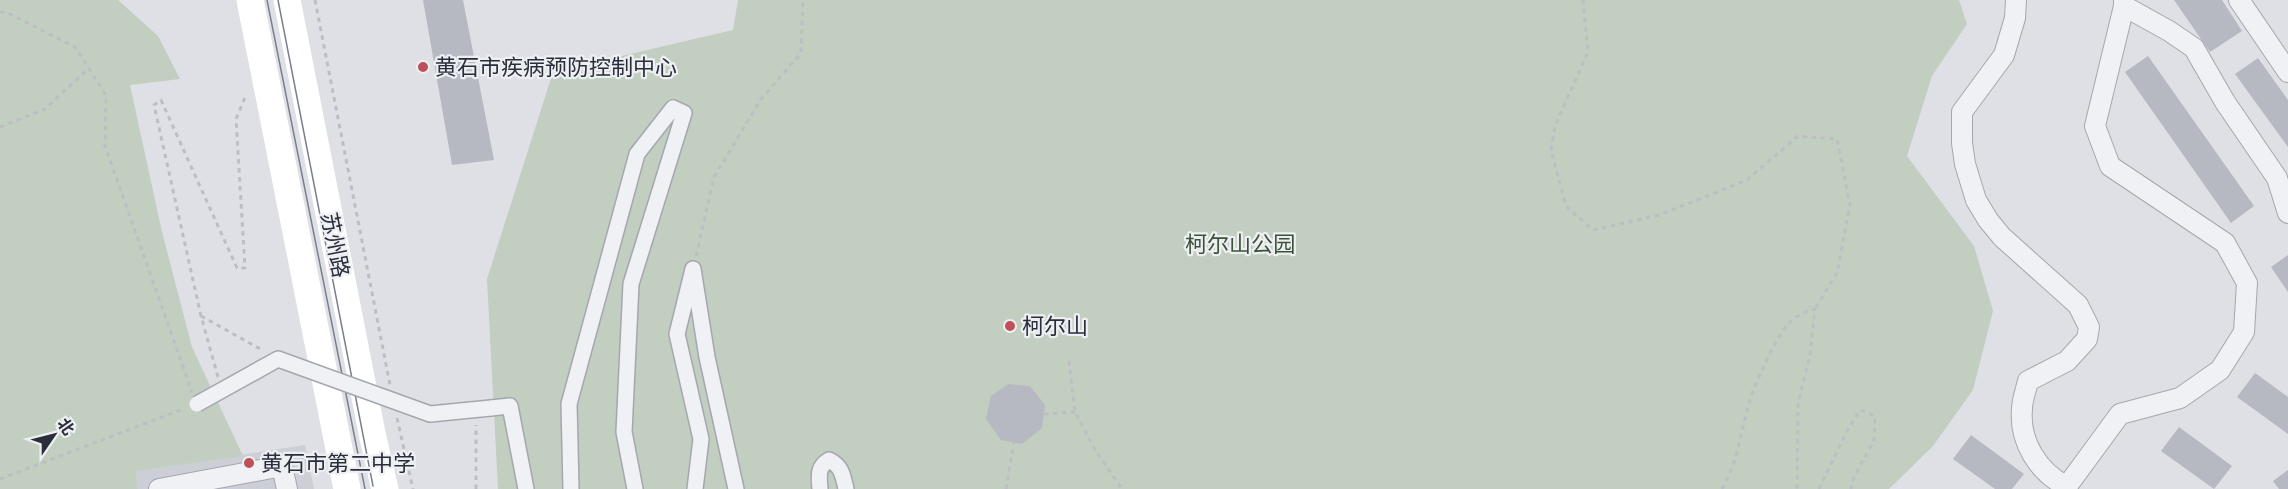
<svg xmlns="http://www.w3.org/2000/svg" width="2288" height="489" font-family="Cabin,'Noto Sans SC',sans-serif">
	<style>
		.built { fill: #cccfd6 }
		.green { fill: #c2cec0 }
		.building { fill: #b6b9c2 }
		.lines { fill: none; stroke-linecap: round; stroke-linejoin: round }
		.pedestrian-casing { stroke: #a4a7ae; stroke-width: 18 }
		.minor-casing { stroke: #a4a7ae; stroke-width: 22 }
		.path { stroke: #bcbec4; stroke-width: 3; stroke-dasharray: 4.5 4.5; stroke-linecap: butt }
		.pedestrian { stroke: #f0f1f4; stroke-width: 15 }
		.minor { stroke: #f0f1f4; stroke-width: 20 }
		.secondary { stroke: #fff; stroke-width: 27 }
		.tram { stroke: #797f8d; stroke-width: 1.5 }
		.pedestrian-bridge-casing { stroke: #a4a7ae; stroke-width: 18; stroke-linecap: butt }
		.pedestrian-bridge { stroke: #f0f1f4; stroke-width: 15 }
		.poi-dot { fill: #bd5059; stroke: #edeff3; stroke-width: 2 }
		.labels { text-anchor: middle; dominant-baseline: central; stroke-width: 4.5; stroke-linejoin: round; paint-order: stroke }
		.poi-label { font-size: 22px; fill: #292e3a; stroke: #edeff3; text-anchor: start }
		.park-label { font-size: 22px; fill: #3b5438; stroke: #edeff3 }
		.street-label { font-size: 22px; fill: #292e3a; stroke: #edeff3 }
	</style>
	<rect width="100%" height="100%" fill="#dee0e5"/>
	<!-- built -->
	<path class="built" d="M305,445L314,489H138L134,471Z"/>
	<!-- green -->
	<path class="green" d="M0,0H118L158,36L180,79L130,85L162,232L192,347L243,456L135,471L138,489H0Z
		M738,0H1959L1967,24L1932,76L1907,156L1974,246L1993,311L1973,390L1933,446L1889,489H498L487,279L553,72L733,30Z"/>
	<!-- building -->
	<path class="building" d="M423,0H463L494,160L452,165Z
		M2174,0H2222L2242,31L2210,52Z
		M2148,56L2254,206L2231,223L2125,72Z
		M2258,58L2288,100V147L2235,74Z
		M2288,255V292L2271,267Z
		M2255,373L2288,397V434L2237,397Z
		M1008,384L1030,386L1045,405L1042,428L1022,444L1001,440L986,419L991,396Z
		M2179,427L2232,466L2214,489L2161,451Z
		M1971,435L2024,474L2012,489H1995L1953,459Z
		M2288,470V489H2279L2273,481Z"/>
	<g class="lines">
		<defs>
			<path id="pedestrian" d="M491,408L510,406L526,489
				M571,489L569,404L637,154L673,108L684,113L631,284L624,432L635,489
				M695,489L701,439L677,334L693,269L707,357L736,489
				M820,489C819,476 817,467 829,460C842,466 843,476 846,489"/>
			<path id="minor" d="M2016,0L2015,18L2004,55L1962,112V143L1965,164L1976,200L1988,220L2002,237L2078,305L2089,327L2087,339L2067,361L2028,381C2026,390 2022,400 2022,409C2019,441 2038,472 2066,486
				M2239,0L2288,72
				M2124,6L2169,31L2194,48L2225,102L2277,178L2288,213
				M159,489L282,466L287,489
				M2065,489L2120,414L2180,398L2220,370L2244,332L2247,283L2225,243L2110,166L2095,126L2124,6V0"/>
		</defs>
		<!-- pedestrian casing -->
		<use href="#pedestrian" class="pedestrian-casing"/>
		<!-- minor casing -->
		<use href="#minor" class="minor-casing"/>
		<!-- path -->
		<path class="path" d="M315,0L390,385
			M1583,0L1588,52L1555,126L1551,150L1566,206L1593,230L1659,215L1747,180L1798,136L1837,139L1850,205L1837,273L1815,309
			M0,12L8,13L75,47L106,95L105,146L192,392
			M0,127L45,109L89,68
			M696,256L714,177L761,99L801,53L803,0
			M201,316L264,351
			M1069,361L1075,412L1094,448L1122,489
			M218,377L201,316L154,105L161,100L237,268H245L236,119L246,95
			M1044,414L1075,412
			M397,418L413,489
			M0,479L183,409
			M476,489V425
			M1006,489L1014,442
			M1722,489C1740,459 1741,424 1753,391C1759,376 1779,331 1791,321C1798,315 1806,311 1815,309L1810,355L1798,403L1797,489
			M1819,489L1846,433L1860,410L1875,416L1874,440L1854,477L1851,489"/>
		<!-- pedestrian -->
		<use href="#pedestrian" class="pedestrian"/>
		<!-- minor -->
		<use href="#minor" class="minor"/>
		<!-- secondary -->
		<path class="secondary" d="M250,0L347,489
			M287,0L373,438L385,489"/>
		<!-- tram -->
		<path class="tram" d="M267,0L365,489
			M278,0L373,486"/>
		<defs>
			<path id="pedestrian-bridge" d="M197,404L278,359L430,414L491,408"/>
		</defs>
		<!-- pedestrian-bridge casing -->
		<use href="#pedestrian-bridge" class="pedestrian-bridge-casing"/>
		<!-- pedestrian-bridge -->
		<use href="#pedestrian-bridge" class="pedestrian-bridge"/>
	</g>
	<!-- markers -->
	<g class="poi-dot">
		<circle cx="423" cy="67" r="6"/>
		<circle cx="1010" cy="326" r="6"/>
		<circle cx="249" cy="463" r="6"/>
	</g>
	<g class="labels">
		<!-- poi labels -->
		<g class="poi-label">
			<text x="435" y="67">黄石市疾病预防控制中心</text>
			<text x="1022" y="326">柯尔山</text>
			<text x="261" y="463">黄石市第二中学</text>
		</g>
		<!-- park labels -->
		<g class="park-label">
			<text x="1240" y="244">柯尔山公园</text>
		</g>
		<!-- street labels -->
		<g class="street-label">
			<text transform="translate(335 245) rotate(79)">苏州路</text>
		</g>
	</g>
	<!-- north arrow -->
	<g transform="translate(54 435) rotate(55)" stroke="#edeff3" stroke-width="4.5" paint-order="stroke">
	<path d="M0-4.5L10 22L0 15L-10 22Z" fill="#292e3a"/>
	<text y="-9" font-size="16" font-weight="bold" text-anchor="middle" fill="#292e3a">北</text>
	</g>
</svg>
